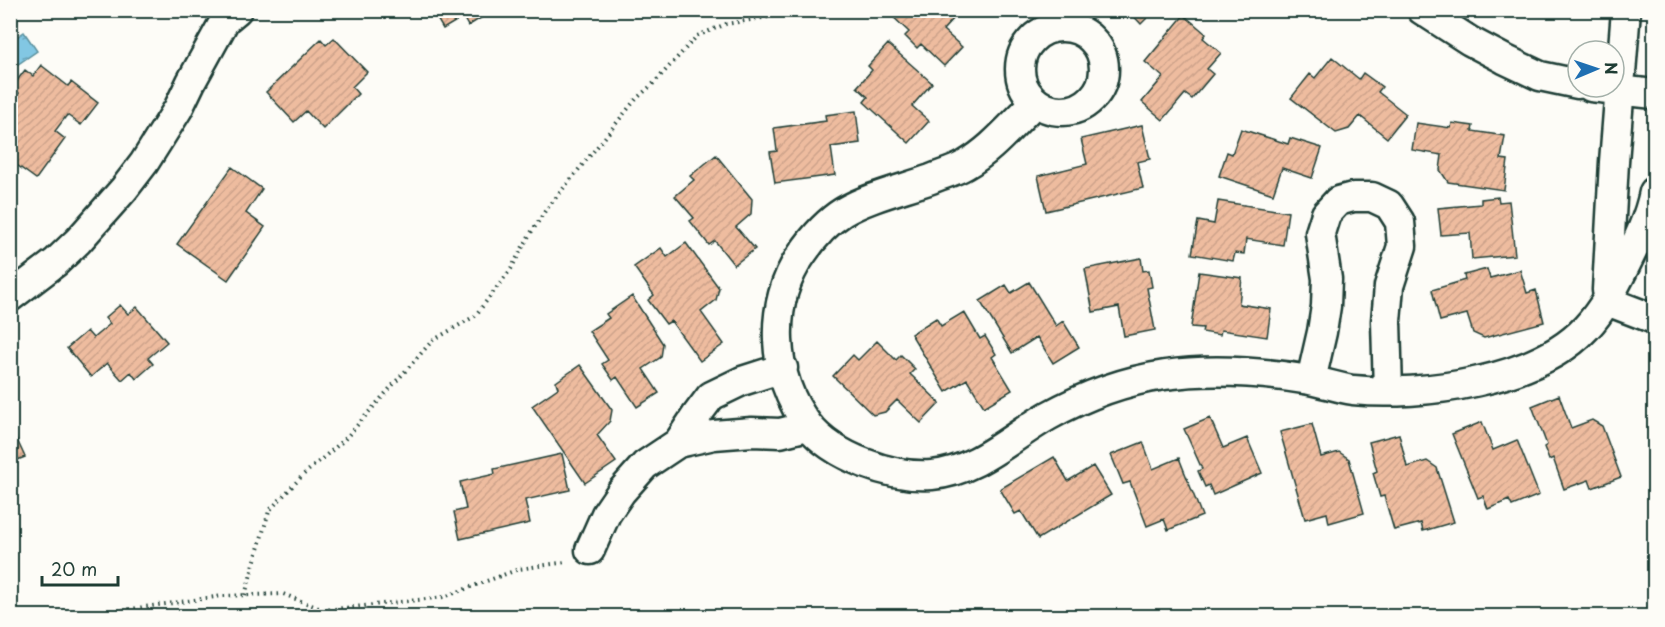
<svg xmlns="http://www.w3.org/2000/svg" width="1665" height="627" font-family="'Playpen Sans',sans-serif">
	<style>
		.water { fill: url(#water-ripples); stroke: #5a909d; stroke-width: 1.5 }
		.building { fill: url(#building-hatch); stroke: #1f3d34; stroke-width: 1.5 }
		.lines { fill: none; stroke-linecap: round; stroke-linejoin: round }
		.minor-casing { stroke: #1f3d34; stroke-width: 33 }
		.path { stroke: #1f3d34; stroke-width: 4; stroke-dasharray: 1.5 4.5; stroke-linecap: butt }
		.minor { stroke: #fdfcf7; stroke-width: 28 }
	</style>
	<defs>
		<pattern id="water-ripples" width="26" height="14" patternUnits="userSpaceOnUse" patternTransform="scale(1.5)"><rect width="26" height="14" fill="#82c7e3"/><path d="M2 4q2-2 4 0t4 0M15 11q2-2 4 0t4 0" fill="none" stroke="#6aa3b9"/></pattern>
		<pattern id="building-hatch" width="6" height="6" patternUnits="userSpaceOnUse" patternTransform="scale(1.5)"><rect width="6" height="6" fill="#eebc9f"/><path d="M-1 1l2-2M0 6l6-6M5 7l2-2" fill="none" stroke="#cca28a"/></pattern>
	</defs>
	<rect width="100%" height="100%" fill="#fdfcf7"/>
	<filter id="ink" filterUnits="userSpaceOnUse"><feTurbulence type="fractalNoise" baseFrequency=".0167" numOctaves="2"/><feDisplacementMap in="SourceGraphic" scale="12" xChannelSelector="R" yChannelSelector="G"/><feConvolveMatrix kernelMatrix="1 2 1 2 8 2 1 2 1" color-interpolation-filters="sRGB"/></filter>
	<g filter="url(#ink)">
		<!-- water -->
		<path class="water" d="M24,32L37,51L11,69V41Z"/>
		<!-- building -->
		<path class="building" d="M140,10H152L147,16Z
			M432,10H494L468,26L463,17L443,29Z
			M886,10H954L955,17L943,30L962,47L944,66L921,44L917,48L905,36L909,32Z
			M1128,10H1155L1141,24Z
			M1184,15L1206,34L1203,38L1221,53L1207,69L1213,74L1192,99L1185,94L1163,120L1142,102L1163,77L1145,62Z
			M334,38L367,72L352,87L358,94L323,129L306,111L294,122L266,92L321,39L326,45Z
			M888,44L932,83L912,106L929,121L909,143L864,102L868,97L857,87L872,70L868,66Z
			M1332,57L1359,79L1363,73L1382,87L1378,92L1406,114L1387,138L1360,116L1349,129L1336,133L1291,98L1310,74L1315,78Z
			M41,65L68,86L71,82L98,103L81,125L67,115L55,131L65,139L36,179L10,160V104L19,93L12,87L25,70L33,76Z
			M856,111L860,143L831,147L835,175L775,183L770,152L777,151L774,128L826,121L825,115Z
			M1416,123L1451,128L1452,123L1473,126L1472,131L1505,136L1501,159L1508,160L1504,190L1448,182L1440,170L1442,155L1412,150Z
			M1142,125L1150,159L1137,162L1143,188L1046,211L1038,176L1087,164L1081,139Z
			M1241,129L1288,144L1290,138L1322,148L1312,178L1282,168L1273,194L1219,176L1227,152L1232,154Z
			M716,155L752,199L751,214L736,227L755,249L734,265L715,241L709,245L690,221L694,218L675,196L694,180L690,176Z
			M232,167L262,189L246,213L265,227L228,280L177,244Z
			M1498,197L1499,202L1509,201L1515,255L1472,259L1470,233L1441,235L1438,208L1481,204V199Z
			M1218,201L1288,212L1283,245L1246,239L1244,254L1235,253L1233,261L1192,254L1198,221L1214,224Z
			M686,243L719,288L716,300L701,312L724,344L700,361L671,321L666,324L648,300L654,295L634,267L661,248L667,257Z
			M1141,258L1143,271L1149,270L1152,287L1147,288L1155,330L1124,336L1119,307L1093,312L1085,269Z
			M1487,269L1490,278L1520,270L1527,293L1536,290L1544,322L1484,338L1473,333L1467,314L1440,321L1432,290L1465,280L1464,275Z
			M1199,272L1242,278L1239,304L1271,309L1267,337L1221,330L1220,335L1202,332L1203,328L1191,327Z
			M1029,282L1056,326L1063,321L1079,347L1053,363L1037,337L1012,353L980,301L1006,285L1011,293Z
			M632,296L663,344L661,357L643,369L659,393L637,407L617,377L613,380L602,364L608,360L589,331L609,318L606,314Z
			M120,305L128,314L137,307L167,342L148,358L153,364L136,379L131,372L122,380L107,363L91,377L67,348L87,331L93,338L110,324L105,318Z
			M964,312L980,339L985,336L996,354L992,357L1012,390L984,407L967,379L946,392L911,334L936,318L941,326Z
			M877,341L896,360L901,355L915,369L910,374L940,403L921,423L897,400L885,412L873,415L833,376L853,355L858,360Z
			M580,365L612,410L610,421L597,435L616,462L585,483L532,406L558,388L556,382Z
			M1559,395L1571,428L1592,420L1602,426L1621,477L1592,488L1589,480L1564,489L1553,458L1549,460L1544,447L1547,445L1532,406Z
			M1210,418L1223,448L1247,438L1262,473L1213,495L1209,485L1205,487L1198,471L1202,469L1184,429Z
			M1482,422L1493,450L1517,440L1539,495L1512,506L1509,500L1488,509L1483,496L1478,498L1452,434Z
			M1312,424L1321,457L1339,452L1349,459L1364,513L1329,523L1327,513L1305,519L1280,432Z
			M10,425L25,457L10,463Z
			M1399,434L1407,467L1427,461L1437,468L1454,522L1423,531L1421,523L1394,530L1384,496L1380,497L1373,473L1377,471L1369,442Z
			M1143,442L1153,469L1179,458L1202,516L1168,530L1164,519L1147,526L1130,482L1123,484L1111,455Z
			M562,454L570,490L525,500L530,523L460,539L454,512L466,509L460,482L495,474L494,469Z
			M1054,457L1068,481L1093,466L1111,495L1038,539L1021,511L1015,514L1000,489Z"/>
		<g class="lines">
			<defs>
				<path id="minor" d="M1422,10L1470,41L1504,59L1540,76L1578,84
					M1020 69a42 42 0 1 1 84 0a42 42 0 1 1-84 0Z
					M1591,87L1654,94
					M1036,102C1012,124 993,149 965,165C955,171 943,174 931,179C903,189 868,197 843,212C827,222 813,238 802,254C767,303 771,377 808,425C833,457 892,478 932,475C977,471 1011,437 1048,416C1084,396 1124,381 1165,375C1212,368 1263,372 1310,380C1325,383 1339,388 1353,390C1422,397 1537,381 1586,328C1603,310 1614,288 1625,266C1637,242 1649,218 1654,192
					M1607,290L1614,162L1626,10
					M10,297L56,262L78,241L124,189L144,163L178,109L191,82L225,20L237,10
					M1607,301L1654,319
					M1311,380L1322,332L1326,306L1327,279L1320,233L1326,214L1338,201L1353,197H1372L1389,205L1400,222L1402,246L1389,286L1386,321L1388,391
					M678,443L696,416L711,396L742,381L783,368
					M590,550L606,514L621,492L645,465L678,443L714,435L752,432L780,433L808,426"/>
			</defs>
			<!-- minor casing -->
			<use href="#minor" class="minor-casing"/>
			<!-- path -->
			<path class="path" d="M245,595L269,511L303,475L344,440L432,341L475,316L511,269L527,239L545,211L636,99L654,83L697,36L726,24L786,14L789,10
				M81,616L222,596L283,594L324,610L364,606L444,597L519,569L566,562"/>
			<!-- minor -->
			<use href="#minor" class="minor"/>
		</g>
	</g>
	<!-- margin -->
	<rect width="1665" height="627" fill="none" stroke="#fdfcf7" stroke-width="36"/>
	<rect x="18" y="18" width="1629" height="591" fill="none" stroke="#1f3d34" stroke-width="2" filter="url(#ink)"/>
	<!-- north arrow -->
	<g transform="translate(1596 69) rotate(88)"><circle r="28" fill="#fdfcf7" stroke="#a4b0a9" stroke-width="1.5"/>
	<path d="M0-4.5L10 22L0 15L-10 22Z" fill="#1f6fb2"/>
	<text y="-9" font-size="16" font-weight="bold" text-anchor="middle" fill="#1f3d34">N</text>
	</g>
	<!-- scale -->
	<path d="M42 576v9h76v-9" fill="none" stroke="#1f3d34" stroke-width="3"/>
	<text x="51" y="576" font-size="18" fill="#1f3d34" stroke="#fdfcf7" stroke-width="4.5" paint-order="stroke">20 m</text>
</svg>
